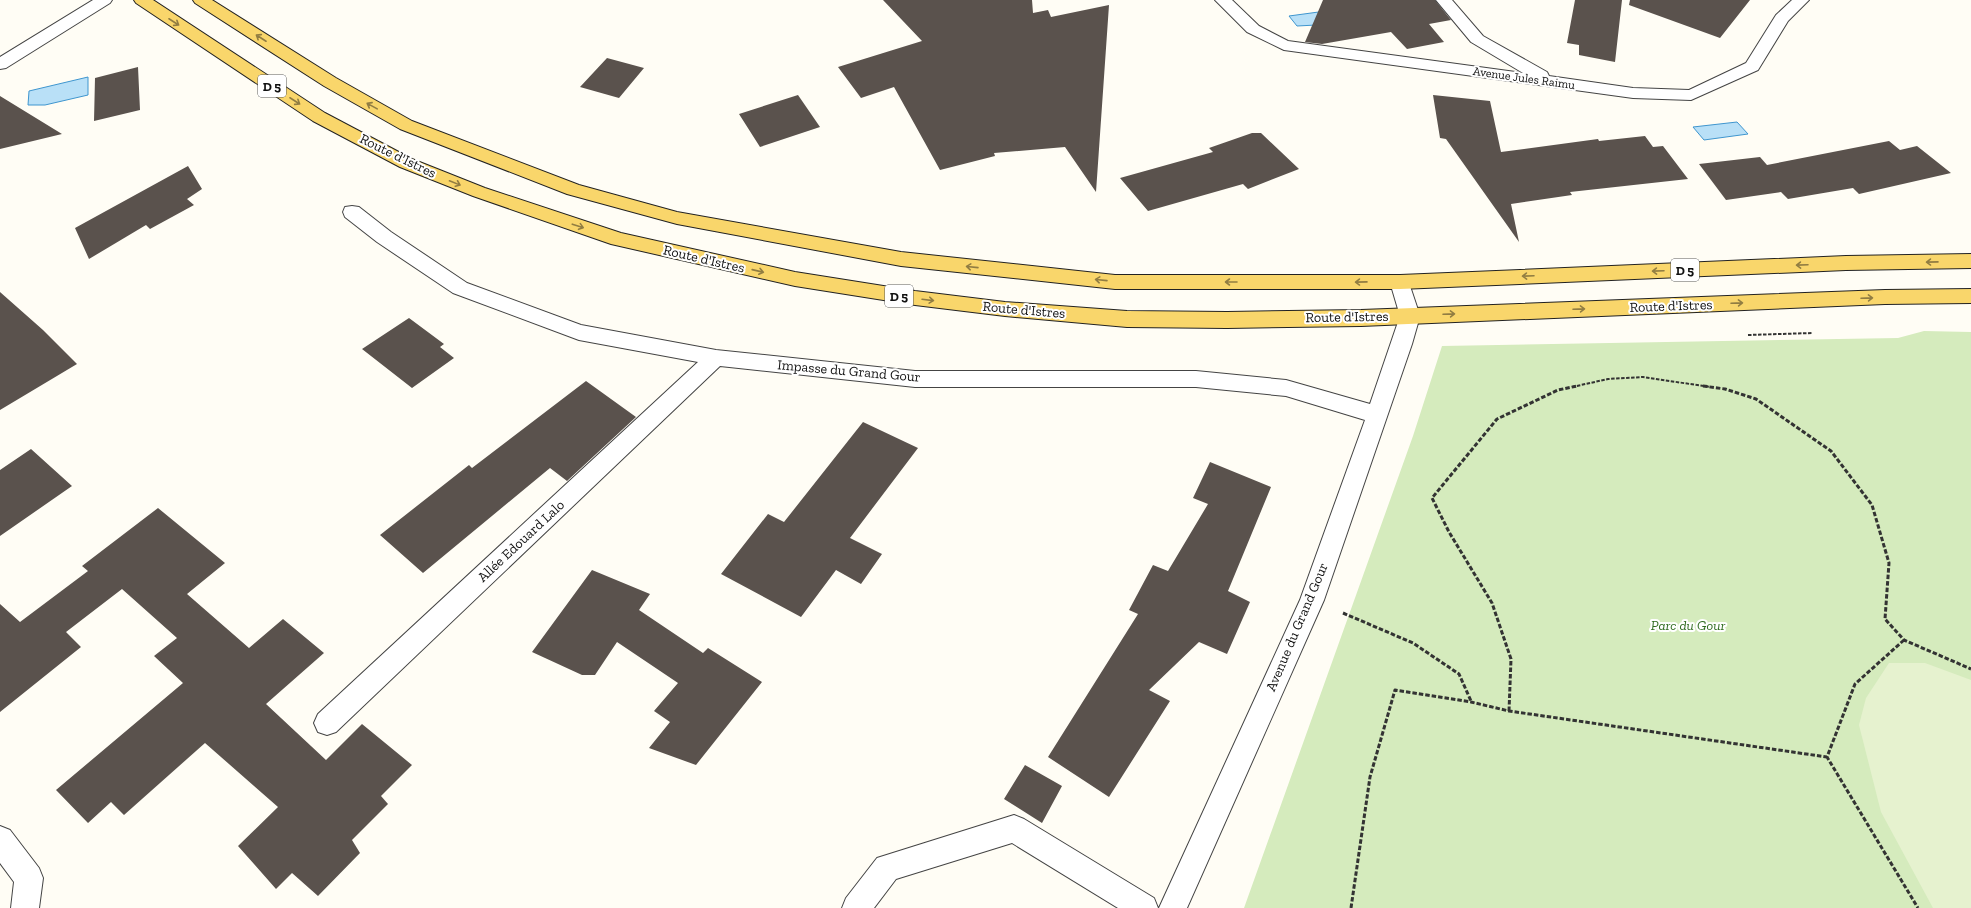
<svg xmlns="http://www.w3.org/2000/svg" width="1971" height="908" font-family="'Zilla Slab',serif">
	<style>
		.green { fill: #d5ebbd }
		.pitch { fill: #e6f2cf }
		.water { fill: #b9e0f7; stroke: #3f96cf }
		.building { fill: #5a524d }
		.lines { fill: none; stroke-linecap: round; stroke-linejoin: round }
		.minor-casing { stroke: #444; stroke-width: 2 }
		.primary-casing { stroke: #222; stroke-width: 2 }
		.path-far1 { stroke: #333; stroke-width: 2; stroke-dasharray: 3.5 1.5; stroke-linecap: butt }
		.path { stroke: #333; stroke-width: 3; stroke-dasharray: 4.5 2; stroke-linecap: butt }
		.minor { fill: #fff; fill-rule: evenodd }
		.primary { fill: #f9d66b; fill-rule: evenodd }
		.oneway { stroke: #917d42 }
		.labels { text-anchor: middle; dominant-baseline: central; stroke-width: 4; stroke-linejoin: round; paint-order: stroke }
		.far-street-label { font-size: 12px; fill: #111; stroke: #fff }
		.shield { fill: #fff; stroke: #585858; stroke-width: 1 }
		.shield-label { font-size: 13px; font-weight: bold; fill: #111 }
		.street-label { font-size: 14px; fill: #111; stroke: #fff }
		.park-label { font-size: 14px; font-style: italic; fill: #2f6b1f; stroke: #fff }
	</style>
	<rect width="100%" height="100%" fill="#fffdf5"/>
	<!-- green -->
	<path class="green" d="M1924,331L1971,332V908H1244L1413,436L1442,346L1898,338Z"/>
	<!-- pitch -->
	<path class="pitch" d="M1889,663H1925L1971,680V908H1933L1881,812L1859,725L1866,698Z"/>
	<!-- water -->
	<path class="water" d="M1326,11L1336,24L1297,26L1289,16Z
		M88,77V95L45,105H28L29,91Z
		M1737,122L1748,134L1704,140L1693,127Z"/>
	<!-- building -->
	<path class="building" d="M883,0H1032L1033,13L1048,10L1051,17L1109,5L1096,192L1065,147L994,153L995,156L940,170L894,87L861,98L838,67L922,41Z
		M1323,0H1435L1451,20L1429,24L1444,42L1407,49L1391,32L1322,44L1305,42Z
		M1575,0H1622L1615,62L1579,55V45L1567,43Z
		M1630,0H1750L1720,38L1629,5Z
		M607,58L644,68L619,98L580,87Z
		M138,67L140,110L94,121L95,78Z
		M798,95L820,127L760,147L739,114Z
		M1433,95L1490,101L1501,152L1598,139L1599,141L1645,136L1653,147L1663,146L1688,179L1570,192L1572,195L1511,204L1519,242L1446,139L1440,138Z
		M0,96L62,134L0,149Z
		M1252,133H1261L1299,169L1248,189L1243,184L1148,211L1120,178L1213,152L1209,148Z
		M1889,141L1900,150L1917,146L1951,173L1859,194L1853,188L1788,199L1781,192L1726,200L1699,164L1760,157L1767,165Z
		M188,166L202,189L187,199L194,205L150,229L146,225L89,259L75,228Z
		M0,292L43,330L77,364L0,410Z
		M409,318L444,344L440,347L454,358L412,388L362,349Z
		M586,381L636,417L567,481L550,468L423,573L380,535L469,465L472,468Z
		M863,422L918,448L850,538L882,554L861,584L836,570L801,617L721,574L768,514L784,522Z
		M31,449L72,486L0,536V470Z
		M1210,462L1271,487L1228,591L1250,602L1227,654L1199,642L1149,690L1170,701L1109,797L1048,757L1138,614L1129,610L1153,565L1168,571L1208,504L1193,498Z
		M158,508L225,563L187,594L249,648L283,619L324,653L266,704L326,760L362,724L412,765L381,796L388,804L352,840L360,853L318,896L292,873L276,889L238,846L278,807L205,743L124,815L111,802L88,823L56,790L183,683L154,656L177,638L122,589L66,632L81,647L0,712V604L20,622L88,571L82,566Z
		M592,570L650,594L639,610L703,653L708,648L762,682L696,765L649,748L670,722L654,711L678,683L617,642L595,675H582L532,652Z
		M1025,765L1062,786L1042,823L1004,799Z"/>
	<g class="lines">
		<defs>
			<path id="minor" d="M93,0H112L110,3L6,68L0,69V57Z
				M1215,0H1232L1259,26L1288,41L1523,73L1471,42L1436,0H1452L1483,36L1547,72L1549,76L1633,88L1689,90L1746,63L1776,15L1792,0H1809L1788,21L1758,70L1691,100L1633,98L1284,50L1247,32Z
				M352,206L359,207L391,232L467,283L581,325L716,350L915,371H1196L1286,380L1370,404L1400,316L1390,282L1393,277L1400,275L1407,277L1420,316L1412,344L1324,600L1187,908H1159L1300,600L1365,420L1286,396L1196,387H915L720,366L336,732L327,735L318,732L314,723L318,714L698,362L579,340L453,293L377,242L345,217L343,212L345,207Z
				M1014,815L1024,819L1154,898L1158,908H1118L1012,843L896,879L874,908H842L846,898L877,858Z
				M0,826L10,830L39,868L43,878L39,908H11L14,882L0,863Z"/>
			<path id="primary" d="M134,0H153L325,113L412,159L485,188L621,233L795,272L915,291L1005,302L1127,311L1227,312L1361,310L1885,290L1971,289V303L1885,304L1361,326L1227,328L1127,327L1005,316L915,305L795,286L611,244L473,196L400,167L313,121L136,3Z
				M193,0H212L336,78L412,121L579,185L677,212L901,252L1115,275H1400L1846,256L1971,254V268L1846,270L1400,289H1115L901,266L677,224L567,194L400,129L324,86L195,3Z"/>
		</defs>
		<!-- minor casing -->
		<use href="#minor" class="minor-casing"/>
		<!-- primary casing -->
		<use href="#primary" class="primary-casing"/>
		<!-- path-far1 -->
		<path class="path-far1" d="M1748,335L1812,333
			M1572,387L1608,379L1643,377L1710,387"/>
		<!-- path -->
		<path class="path" d="M1703,386L1725,389L1756,399L1831,451L1872,505L1889,563L1885,619L1904,640L1971,669
			M1343,613L1413,643L1459,674L1471,701
			M1904,640L1855,684L1827,757L1918,908
			M1509,711L1511,659L1492,603L1449,532L1432,498L1497,419L1558,390L1577,386
			M1351,908L1370,777L1395,690L1471,702L1509,711L1827,757"/>
		<!-- minor -->
		<use href="#minor" class="minor"/>
		<!-- primary -->
		<use href="#primary" class="primary"/>
	</g>
	<!-- one-way arrows -->
	<defs><path id="oneway-shaft" d="M-6 0H5M1.5-3L5.5 0L1.5 3" fill="none" stroke-width="1.6" stroke-linecap="round" stroke-linejoin="round"/></defs>
	<g class="oneway">
		<use href="#oneway-shaft" transform="translate(174 22) rotate(33)"/>
		<use href="#oneway-shaft" transform="translate(261 38) rotate(-147)"/>
		<use href="#oneway-shaft" transform="translate(295 101) rotate(33)"/>
		<use href="#oneway-shaft" transform="translate(372 106) rotate(-151)"/>
		<use href="#oneway-shaft" transform="translate(455 183) rotate(22)"/>
		<use href="#oneway-shaft" transform="translate(578 226) rotate(18)"/>
		<use href="#oneway-shaft" transform="translate(1932 262) rotate(179)"/>
		<use href="#oneway-shaft" transform="translate(1802 265) rotate(178)"/>
		<use href="#oneway-shaft" transform="translate(972 267) rotate(-174)"/>
		<use href="#oneway-shaft" transform="translate(758 271) rotate(13)"/>
		<use href="#oneway-shaft" transform="translate(1658 271) rotate(178)"/>
		<use href="#oneway-shaft" transform="translate(1528 276) rotate(178)"/>
		<use href="#oneway-shaft" transform="translate(1101 280) rotate(-174)"/>
		<use href="#oneway-shaft" transform="translate(1231 282) rotate(-180)"/>
		<use href="#oneway-shaft" transform="translate(1361 282) rotate(179)"/>
		<use href="#oneway-shaft" transform="translate(1867 298) rotate(-2)"/>
		<use href="#oneway-shaft" transform="translate(928 300) rotate(7)"/>
		<use href="#oneway-shaft" transform="translate(1737 303) rotate(-2)"/>
		<use href="#oneway-shaft" transform="translate(1579 309) rotate(-2)"/>
		<use href="#oneway-shaft" transform="translate(1449 314) rotate(-2)"/>
	</g>
	<g class="labels">
		<!-- far-street labels -->
		<g class="far-street-label">
			<text transform="translate(1524 78) rotate(8)">Avenue Jules Raimu</text>
		</g>
		<!-- shield labels -->
		<g class="shield">
			<rect x="258" y="75" width="28" height="22" rx="3"/>
			<rect x="1671" y="259" width="28" height="22" rx="3"/>
			<rect x="885" y="285" width="28" height="22" rx="3"/>
		</g>
		<g class="shield-label">
			<text x="272" y="86">D 5</text>
			<text x="1685" y="270">D 5</text>
			<text x="899" y="296">D 5</text>
		</g>
		<!-- street labels -->
		<g class="street-label">
			<text transform="translate(398 156) rotate(26)">Route d'Istres</text>
			<text transform="translate(704 259) rotate(13)">Route d'Istres</text>
			<text transform="translate(1671 306) rotate(-2)">Route d'Istres</text>
			<text transform="translate(1024 310) rotate(5)">Route d'Istres</text>
			<text transform="translate(1347 317) rotate(-1)">Route d'Istres</text>
			<text transform="translate(849 371) rotate(5)">Impasse du Grand Gour</text>
			<text transform="translate(521 541) rotate(-43)">Allée Edouard Lalo</text>
			<text transform="translate(1297 627) rotate(-67)">Avenue du Grand Gour</text>
		</g>
		<!-- park labels -->
		<g class="park-label">
			<text x="1688" y="625">Parc du Gour</text>
		</g>
	</g>
</svg>
